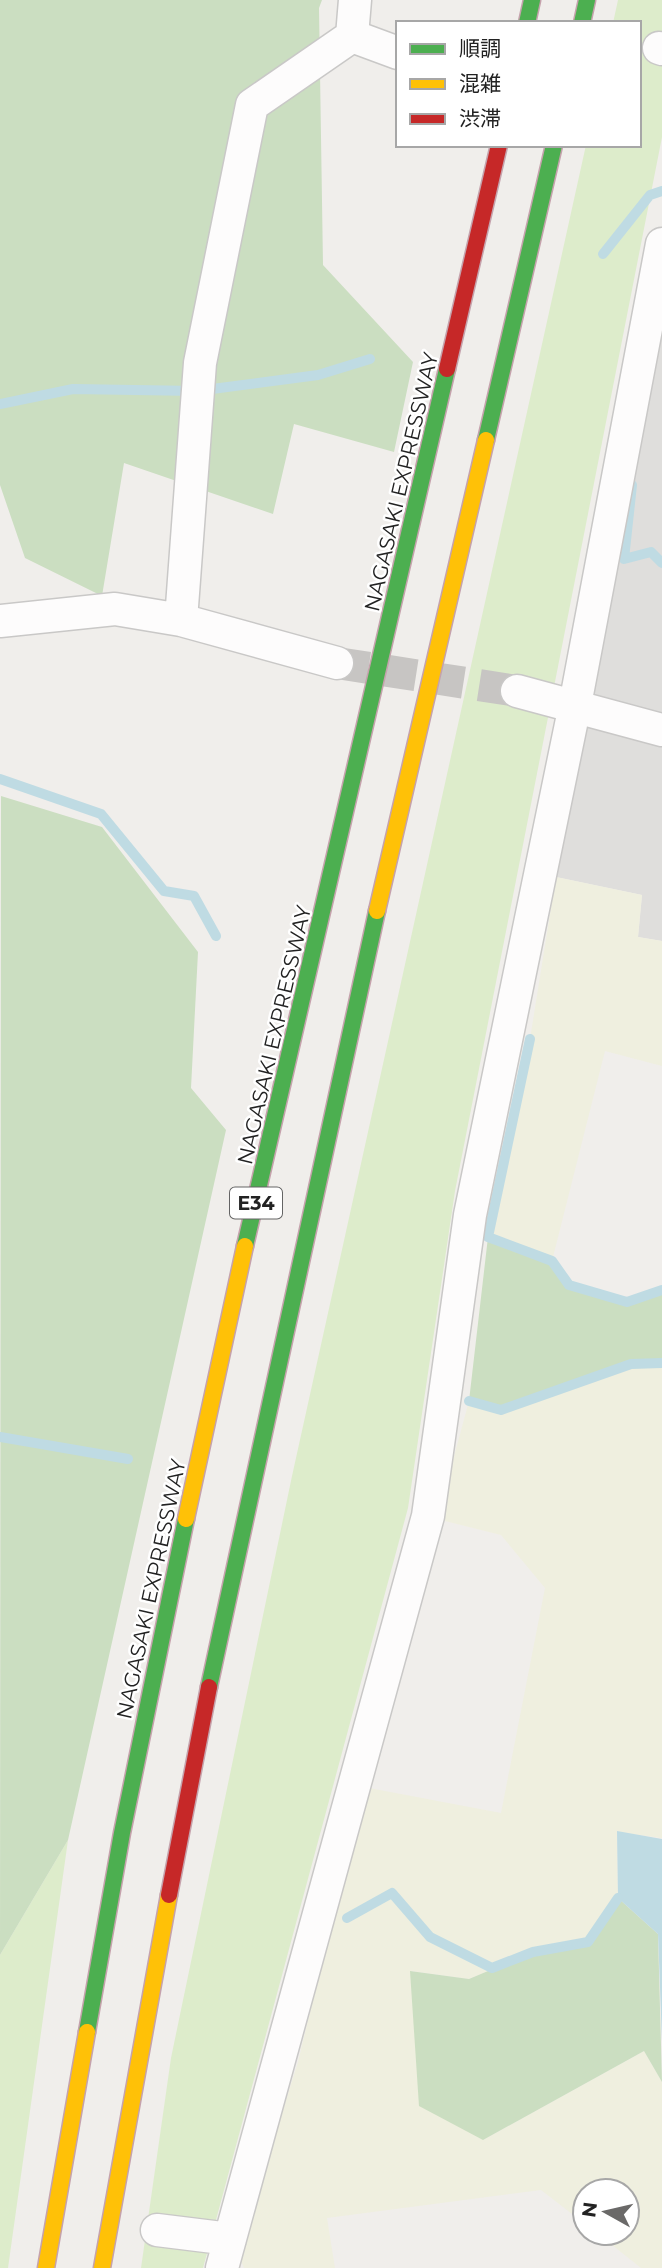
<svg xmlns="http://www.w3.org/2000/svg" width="662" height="2268" font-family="Montserrat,'Noto Sans JP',sans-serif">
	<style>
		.residential { fill: #dfdedc }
		.farmland { fill: #efefdf }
		.grass { fill: #ddeccb }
		.forest { fill: #cbdec1 }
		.water { fill: #bfdbe3 }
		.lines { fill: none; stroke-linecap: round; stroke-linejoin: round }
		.stream { stroke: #bfdbe3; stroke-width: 10 }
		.street-tunnel { stroke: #c7c5c3; stroke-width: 32; stroke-dasharray: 32 16; stroke-linecap: butt }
		.street-casing { stroke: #c9c8c7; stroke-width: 35 }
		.fast-casing { stroke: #c5a2ac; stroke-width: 19 }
		.slow-casing { stroke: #c5a2ac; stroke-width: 19 }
		.jam-casing { stroke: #c5a2ac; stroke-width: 19 }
		.street { stroke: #fdfcfc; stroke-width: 32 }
		.fast { stroke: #4caf50; stroke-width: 16 }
		.slow { stroke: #ffc107; stroke-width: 16 }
		.jam { stroke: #c62828; stroke-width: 16 }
		.labels { text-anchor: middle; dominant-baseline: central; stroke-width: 5; stroke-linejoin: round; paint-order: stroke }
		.shield { fill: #fff; stroke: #646464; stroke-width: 2 }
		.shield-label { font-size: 19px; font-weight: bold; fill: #222 }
		.street-label { font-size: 21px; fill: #222; stroke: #fff }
	</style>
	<rect width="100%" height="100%" fill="#f0eeeb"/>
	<!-- residential -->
	<path class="residential" d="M662,314V941L638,937L642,895L556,877L596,683L630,456Z"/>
	<!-- farmland -->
	<path class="farmland" d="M556,877L642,895L638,937L662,941V1066L605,1051L552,1261L488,1237L530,1039Z
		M662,1363V1838L617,1832L618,1898L588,1942L533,1952L469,1979L411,1971L483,2140L644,2051L662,2082V2268H641L597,2233H627V2191H585V2224L541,2190L327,2218L335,2268H244L238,2253L298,2062L364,1787L501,1813L545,1588L501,1535L437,1519L469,1401L501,1410L631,1364Z"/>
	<!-- grass -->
	<path class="grass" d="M618,0H662V137L455,1191L408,1508L203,2268H141L171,2058L292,1476L586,145H639V23H613Z
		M68,1840L8,2268H0V1955Z"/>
	<!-- forest -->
	<path class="forest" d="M0,0H322L319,8L323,265L413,362L394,452L294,424L273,514L124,463L102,596L25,558L0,485Z
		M1,796L102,827L198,952L191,1088L226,1130L68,1840L0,1955Z
		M488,1237L552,1261L570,1285L627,1302L662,1290V1363L631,1365L501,1410L469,1401Z
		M618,1898L658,1934L662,2082L644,2051L483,2140L419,2106L410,1971L469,1979L533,1952L588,1942Z"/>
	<!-- water -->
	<path class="water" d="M617,1831L662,1839V2041L658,1934L618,1898Z"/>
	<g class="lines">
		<!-- stream -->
		<path class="stream" d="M603,254L650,195L662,191
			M0,404L73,389L197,391L318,375L370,359
			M632,485L624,559L651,552L662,563
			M0,779L101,814L164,891L194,896L216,936
			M530,1039L488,1237L552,1261L569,1285L627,1302L662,1290
			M469,1401L501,1410L631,1364L662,1363
			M0,1437L128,1459
			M347,1918L392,1893L430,1937L492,1968L533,1952L588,1942L618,1898"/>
		<!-- street-tunnel -->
		<path class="street-tunnel" d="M337,663L517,691"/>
		<defs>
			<path id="street" d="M352,36L398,53
				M352,36L355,0
				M659,48L662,49
				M181,620L200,363L252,105L352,36
				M0,621L115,609L181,620L337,663
				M517,691L662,730
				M157,2230L230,2239
				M222,2268L428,1516L470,1215L575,705L662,244"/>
			<path id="fast" d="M527,23L532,0
				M582,23L587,0
				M486,440L554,145
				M245,1246L447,369
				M209,1687L377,911
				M87,2032L122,1833L186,1519"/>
			<path id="slow" d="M377,911L486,440
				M186,1519L245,1246
				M46,2268L87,2032
				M102,2268L169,1895"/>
			<path id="jam" d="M447,369L499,145
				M169,1895L209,1687"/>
		</defs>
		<!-- street casing -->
		<use href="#street" class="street-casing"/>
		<!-- fast casing -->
		<use href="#fast" class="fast-casing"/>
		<!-- slow casing -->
		<use href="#slow" class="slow-casing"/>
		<!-- jam casing -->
		<use href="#jam" class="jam-casing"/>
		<!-- street -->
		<use href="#street" class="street"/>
		<!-- fast -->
		<use href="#fast" class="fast"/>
		<!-- slow -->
		<use href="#slow" class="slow"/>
		<!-- jam -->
		<use href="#jam" class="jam"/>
	</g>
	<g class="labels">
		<!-- shield labels -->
		<rect class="shield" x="230" y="1187.5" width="52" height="31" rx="5"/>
		<g class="shield-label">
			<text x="256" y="1203">E34</text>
		</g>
		<!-- street labels -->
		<g class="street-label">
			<text transform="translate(401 482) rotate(-77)">NAGASAKI EXPRESSWAY</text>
			<text transform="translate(274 1035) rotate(-77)">NAGASAKI EXPRESSWAY</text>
			<text transform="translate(151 1589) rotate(-78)">NAGASAKI EXPRESSWAY</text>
		</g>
	</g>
	<!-- legend -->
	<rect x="396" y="21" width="245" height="126" fill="#ffffff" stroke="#a7a7a7" stroke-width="2"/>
	<rect x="410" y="44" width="35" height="10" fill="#4caf50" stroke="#a7a7a7" stroke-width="2"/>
	<text x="459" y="56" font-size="21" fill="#222222">順調</text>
	<rect x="410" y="79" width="35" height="10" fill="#ffc107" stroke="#a7a7a7" stroke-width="2"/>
	<text x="459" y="91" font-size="21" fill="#222222">混雑</text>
	<rect x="410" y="114" width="35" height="10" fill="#c62828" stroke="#a7a7a7" stroke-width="2"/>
	<text x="459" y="126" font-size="21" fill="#222222">渋滞</text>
	<!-- north arrow -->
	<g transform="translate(606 2212) rotate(278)"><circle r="33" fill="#ffffff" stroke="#a7a7a7" stroke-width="2"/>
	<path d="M0-5L12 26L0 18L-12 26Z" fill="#6a6968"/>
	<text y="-10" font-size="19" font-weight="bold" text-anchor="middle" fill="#222222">N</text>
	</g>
</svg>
